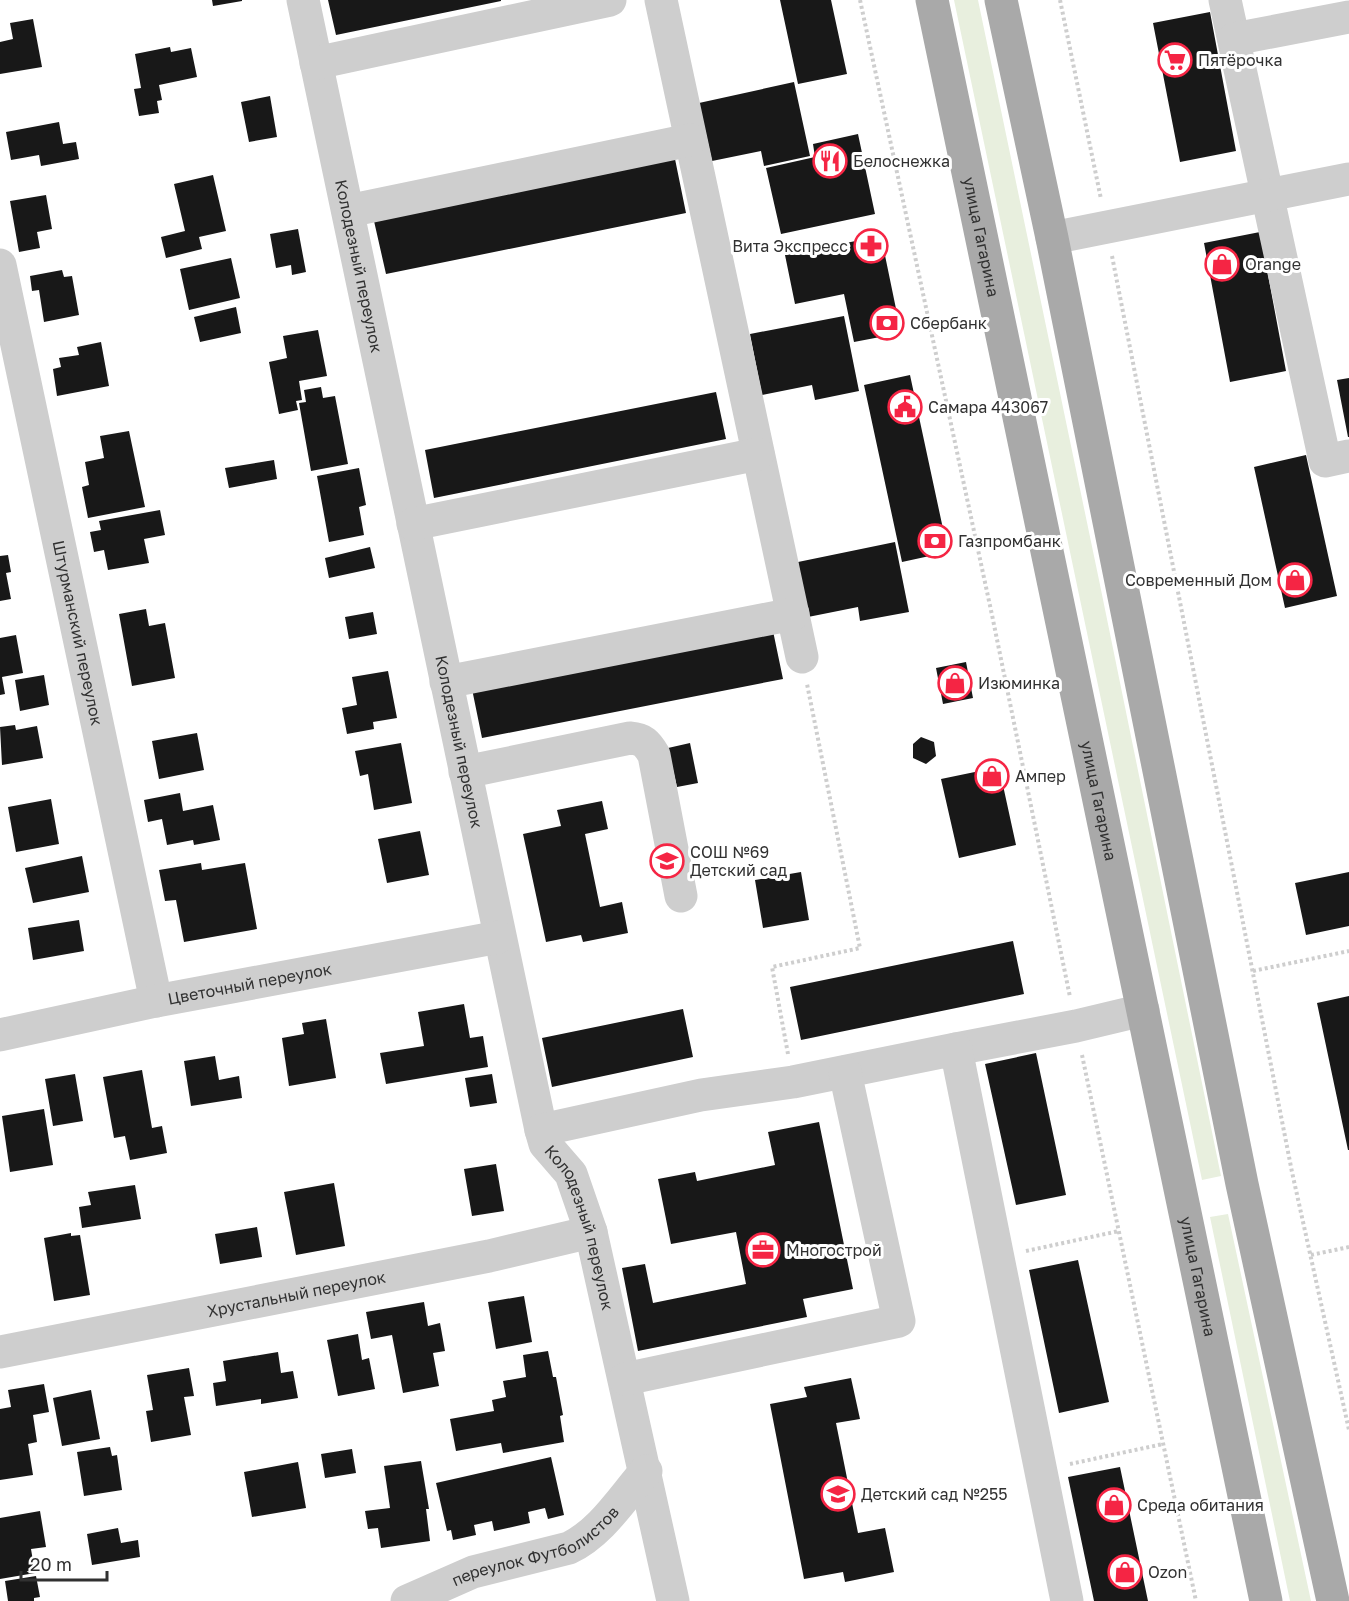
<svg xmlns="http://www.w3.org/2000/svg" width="1349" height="1601" font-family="'Golos Text',sans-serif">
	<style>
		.green { fill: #e8efde }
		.building { fill: #181818 }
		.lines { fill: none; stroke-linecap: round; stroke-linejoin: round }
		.path { stroke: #cecece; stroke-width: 4; stroke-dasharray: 3 3; stroke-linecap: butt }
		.minor { stroke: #cecece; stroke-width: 33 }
		.major { stroke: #a9a9a9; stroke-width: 33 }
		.labels { text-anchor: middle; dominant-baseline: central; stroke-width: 6; stroke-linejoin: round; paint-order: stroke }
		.poi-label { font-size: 16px; fill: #313131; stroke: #fff; text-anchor: start }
		.street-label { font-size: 16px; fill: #313131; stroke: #fff }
	</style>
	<rect width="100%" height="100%" fill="#fff"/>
	<!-- green -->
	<path class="green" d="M954,0H978L1099,580L1221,1176L1202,1180Z
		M1228,1214L1311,1601H1290L1210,1217Z"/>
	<!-- building -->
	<path class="building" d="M212,0H242V1L213,6Z
		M328,0H501V1L336,35Z
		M780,0H831L847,74L798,84Z
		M1210,12L1236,151L1180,162L1153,23Z
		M33,19L42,67L0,74V42L13,39L10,23Z
		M170,47L171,52L191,48L197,77L159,85L162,100L157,101L159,113L139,116L134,89L141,88L135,54Z
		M794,82L810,156L764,166L761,151L712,161L699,103Z
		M270,96L277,137L249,142L241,102Z
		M59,122L63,144L76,142L79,159L41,166L39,155L11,160L6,132Z
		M858,134L875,214L781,234L766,168L815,157L813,144Z
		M675,159L686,213L386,274L374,221Z
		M213,175L226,231L199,237L202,249L166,258L161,237L185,231L174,184Z
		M46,195L52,229L37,232L40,248L19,252L10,201Z
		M298,229L306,272L292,275L291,265L276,268L270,234Z
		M1260,232L1286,371L1230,382L1204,243Z
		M881,236L901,333L854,342L844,294L795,304L785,255Z
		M231,258L240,298L189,310L180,269Z
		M62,270L64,277L72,276L79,315L44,322L39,290L32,291L30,276Z
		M236,307L241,333L200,342L194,317Z
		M844,316L859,391L815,400L812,385L762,395L750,334Z
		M318,330L327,376L299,381L302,400L296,401L298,410L279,414L269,362L287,358L283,336Z
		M101,342L109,386L57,396L53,369L61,367L59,358L79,355L77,347Z
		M910,375L948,552L902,562L864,385Z
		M1349,378V437H1348L1337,380Z
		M321,387L323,398L335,396L348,464L311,471L299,403L306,402L304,390Z
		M716,392L726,439L434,498L425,450Z
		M129,431L145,507L88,518L82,487L89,485L85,462L104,458L100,436Z
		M1306,455L1337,596L1285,608L1254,467Z
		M274,460L277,479L229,488L225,468Z
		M359,468L366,505L359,507L364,535L329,542L317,476Z
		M160,510L165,535L144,539L149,563L108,570L104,550L94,552L90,532L101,530L99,521Z
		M895,542L909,612L860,621L858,607L808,617L798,562Z
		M370,547L375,568L329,578L325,558Z
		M8,555L11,572L6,573L11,599L0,601V556Z
		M146,609L149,626L165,623L175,678L132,686L119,614Z
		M373,612L377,634L349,639L345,617Z
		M773,631L783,679L482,738L472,689Z
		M16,635L23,673L2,677L5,694L0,695V638Z
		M966,662L973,698L943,704L936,668Z
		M388,671L397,718L373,722L374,729L347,734L342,708L357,705L352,677Z
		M44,675L49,705L20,711L15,680Z
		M15,725L16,730L37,726L43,758L2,765L0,727Z
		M197,733L204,770L159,779L152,741Z
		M921,737L934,742L936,756L926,764L913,758V744Z
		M401,743L412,803L374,810L368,774L360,776L355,751Z
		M690,743L698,783L677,787L668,748Z
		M999,767L1016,845L959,858L941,779Z
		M180,793L183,811L213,805L220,840L194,845L193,840L167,845L162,819L148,822L144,800Z
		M51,799L59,844L16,852L8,807Z
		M602,801L608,829L585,834L600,907L622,902L628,933L583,942L581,935L546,942L523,834L561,826L557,810Z
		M420,831L429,875L387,883L378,839Z
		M82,856L89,892L33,903L25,868Z
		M201,863L202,870L245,863L257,929L184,942L176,900L165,901L159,870Z
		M801,872L809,920L763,928L755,880Z
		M1349,872V926L1306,935L1295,883Z
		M79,920L84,951L33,960L28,928Z
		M1013,941L1024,994L801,1040L790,987Z
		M1349,996V1150H1348L1317,1003Z
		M464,1004L470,1038L483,1036L488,1067L386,1084L380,1053L424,1046L418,1012Z
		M683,1009L693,1057L552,1087L542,1038Z
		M326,1019L336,1078L289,1086L282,1038L304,1034L302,1023Z
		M1036,1053L1066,1195L1016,1205L985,1064Z
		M215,1056L219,1080L239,1076L242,1098L191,1106L184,1061Z
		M142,1070L152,1128L162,1126L167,1153L130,1160L125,1136L114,1138L103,1077Z
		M75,1074L83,1121L53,1126L45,1079Z
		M492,1074L497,1103L470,1107L465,1078Z
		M44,1109L53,1165L10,1172L2,1116Z
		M819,1122L853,1289L803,1299L807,1317L638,1351L622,1268L645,1264L653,1303L746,1284L736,1232L671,1244L658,1179L695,1172L697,1181L775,1165L768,1132Z
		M496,1164L504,1211L472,1216L464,1169Z
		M334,1183L345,1246L296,1255L284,1192Z
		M135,1185L141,1219L82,1228L79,1207L91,1205L88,1192Z
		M257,1227L262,1257L220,1264L215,1234Z
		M71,1233V1236L80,1235L90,1295L54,1301L44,1238Z
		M1078,1260L1109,1402L1059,1413L1029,1270Z
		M524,1296L532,1342L496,1349L488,1302Z
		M424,1302L428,1326L440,1323L445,1351L433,1353L439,1386L403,1393L392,1335L371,1339L366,1312Z
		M358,1334L362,1360L369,1358L375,1389L338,1396L327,1340Z
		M548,1351L553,1377H556L563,1415L560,1416L564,1442L503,1453L501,1443L456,1451L450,1419L494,1411L492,1400L506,1397L503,1381L526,1377L523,1355Z
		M278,1352L281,1373L293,1371L298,1398L261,1404V1399L216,1406L213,1383L226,1381L223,1361Z
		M189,1368L194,1396L184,1397L191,1435L151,1442L146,1411L153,1410L147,1375Z
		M851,1378L860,1419L836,1423L858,1533L885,1528L894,1572L845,1582L843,1572L804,1579L770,1404L807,1397L804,1387Z
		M44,1384L49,1412L33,1415L37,1442L28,1444L33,1475L0,1480V1409L11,1407L8,1390Z
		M91,1390L100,1439L62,1446L53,1398Z
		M110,1447L112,1456L117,1455L122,1490L84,1496L77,1452Z
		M352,1449L356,1473L325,1478L321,1454Z
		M551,1457L564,1515L548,1519L545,1508L528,1512L530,1523L494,1531L492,1521L474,1525L476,1535L453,1540L451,1530L447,1531L436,1483Z
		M421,1461L429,1509H426L430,1541L381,1548L378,1528L368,1529L365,1511L390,1508L384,1466Z
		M298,1462L306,1508L252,1517L244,1472Z
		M1120,1467L1148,1601H1094L1068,1477Z
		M40,1511L46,1547L31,1549L35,1573L0,1579V1518Z
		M118,1528L121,1543L138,1540L140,1557L92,1565L87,1534Z
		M36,1576L40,1597L34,1598V1601H8L5,1581Z"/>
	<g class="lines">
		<!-- path -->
		<path class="path" d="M860,0L992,615L1070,997
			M1060,0L1101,199
			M1112,256L1292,1172L1349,1430
			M1253,971L1349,951
			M788,1054L772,967L860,948L807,684
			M1082,1055L1196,1601
			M1026,1251L1119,1231
			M1311,1255L1349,1247
			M1070,1464L1163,1444"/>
		<!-- minor -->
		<g class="minor">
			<path id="s1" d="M303,0L541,1130L545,1144L571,1174L591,1232L673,1601"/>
			<path d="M661,0L802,657"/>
			<path d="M1225,0L1325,461L1349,456"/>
			<path d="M1234,39L1349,17"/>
			<path d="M316,63L610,0"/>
			<path d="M348,211L690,140"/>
			<path d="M1052,238L1349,179"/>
			<path id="s2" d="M0,265L156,1001"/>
			<path d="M413,524L758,454"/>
			<path d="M446,682L793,614"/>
			<path d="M465,772L630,738C643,739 647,743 654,755L681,896"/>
			<path id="s3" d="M0,1035L156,1001L499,937"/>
			<path d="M956,1049L1076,1026L1143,1010"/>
			<path d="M541,1130L701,1095L793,1082L956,1049L1067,1601"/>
			<path id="s4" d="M0,1352L489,1256L591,1232"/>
			<path d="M625,1379L899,1321L845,1072"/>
			<path id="s5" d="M407,1601L473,1572L569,1548C602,1532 622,1498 646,1471"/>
		</g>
		<!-- major -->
		<g class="major">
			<path id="s6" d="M932,0L1266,1601"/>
			<path d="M1001,0L1052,238L1242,1184L1333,1601"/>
		</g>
	</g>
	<!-- icons -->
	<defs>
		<symbol id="supermarket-ring" viewBox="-11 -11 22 22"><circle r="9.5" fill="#fff" stroke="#f52544" stroke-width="1.5"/><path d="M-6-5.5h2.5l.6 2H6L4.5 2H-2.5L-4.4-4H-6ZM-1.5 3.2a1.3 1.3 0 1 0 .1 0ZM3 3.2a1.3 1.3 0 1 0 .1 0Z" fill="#f52544"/></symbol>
		<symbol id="restaurant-ring" viewBox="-11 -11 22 22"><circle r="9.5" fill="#fff" stroke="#f52544" stroke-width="1.5"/><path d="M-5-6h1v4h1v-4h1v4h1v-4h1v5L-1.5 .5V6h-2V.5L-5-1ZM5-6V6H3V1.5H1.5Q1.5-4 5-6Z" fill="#f52544"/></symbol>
		<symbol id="pharmacy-ring" viewBox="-11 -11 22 22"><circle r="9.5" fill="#fff" stroke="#f52544" stroke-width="1.5"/><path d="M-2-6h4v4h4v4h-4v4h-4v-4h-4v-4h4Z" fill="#f52544"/></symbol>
		<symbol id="shop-ring" viewBox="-11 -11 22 22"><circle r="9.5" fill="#fff" stroke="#f52544" stroke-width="1.5"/><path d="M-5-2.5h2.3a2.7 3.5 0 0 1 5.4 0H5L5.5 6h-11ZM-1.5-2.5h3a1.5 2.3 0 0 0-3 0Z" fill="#f52544"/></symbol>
		<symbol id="bank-ring" viewBox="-11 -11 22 22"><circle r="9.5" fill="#fff" stroke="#f52544" stroke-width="1.5"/><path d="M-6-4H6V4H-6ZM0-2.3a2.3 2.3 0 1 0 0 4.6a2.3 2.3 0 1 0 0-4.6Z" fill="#f52544"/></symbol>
		<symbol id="civic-ring" viewBox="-11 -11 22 22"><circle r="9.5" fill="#fff" stroke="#f52544" stroke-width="1.5"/><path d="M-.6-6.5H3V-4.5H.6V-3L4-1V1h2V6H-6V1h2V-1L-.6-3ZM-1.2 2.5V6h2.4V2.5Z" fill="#f52544"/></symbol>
		<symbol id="school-ring" viewBox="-11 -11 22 22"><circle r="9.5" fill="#fff" stroke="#f52544" stroke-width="1.5"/><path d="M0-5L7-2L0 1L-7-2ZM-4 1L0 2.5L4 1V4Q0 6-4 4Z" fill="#f52544"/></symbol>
		<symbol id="office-ring" viewBox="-11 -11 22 22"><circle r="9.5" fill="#fff" stroke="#f52544" stroke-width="1.5"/><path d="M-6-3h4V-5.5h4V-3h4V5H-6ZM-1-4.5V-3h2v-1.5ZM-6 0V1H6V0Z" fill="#f52544"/></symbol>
	</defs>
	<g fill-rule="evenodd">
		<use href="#supermarket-ring" x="1156" y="41" width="38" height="38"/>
		<use href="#restaurant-ring" x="811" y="142" width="38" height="38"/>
		<use href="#pharmacy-ring" x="852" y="227" width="38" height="38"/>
		<use href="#shop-ring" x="1203" y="245" width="38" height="38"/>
		<use href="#bank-ring" x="868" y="304" width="38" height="38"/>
		<use href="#civic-ring" x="886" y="388" width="38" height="38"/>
		<use href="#bank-ring" x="916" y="522" width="38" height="38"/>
		<use href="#shop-ring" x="1276" y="561" width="38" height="38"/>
		<use href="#shop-ring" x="936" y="664" width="38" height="38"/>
		<use href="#shop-ring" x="973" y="757" width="38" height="38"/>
		<use href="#school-ring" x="648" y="842" width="38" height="38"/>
		<use href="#office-ring" x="744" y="1231" width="38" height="38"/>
		<use href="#school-ring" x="819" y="1475" width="38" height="38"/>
		<use href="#shop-ring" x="1095" y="1486" width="38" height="38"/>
		<use href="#shop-ring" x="1106" y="1553" width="38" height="38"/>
	</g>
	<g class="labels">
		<!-- poi labels -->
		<g class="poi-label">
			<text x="1198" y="60">Пятёрочка</text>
			<text x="853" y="161">Белоснежка</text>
			<text x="848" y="246" text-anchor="end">Вита Экспресс</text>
			<text x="1245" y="264">Orange</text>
			<text x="910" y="323">Сбербанк</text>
			<text x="928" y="407">Самара 443067</text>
			<text x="958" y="541">Газпромбанк</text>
			<text x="1272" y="580" text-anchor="end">Современный Дом</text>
			<text x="978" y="683">Изюминка</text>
			<text x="1015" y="776">Ампер</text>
			<text x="690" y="852">СОШ №69<tspan x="690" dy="18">Детский сад</tspan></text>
			<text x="786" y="1250">Многострой</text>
			<text x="861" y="1494">Детский сад №255</text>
			<text x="1137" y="1505">Среда обитания</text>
			<text x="1148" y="1572">Ozon</text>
		</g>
		<!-- street labels -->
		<g class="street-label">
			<text stroke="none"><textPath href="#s6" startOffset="242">улица Гагарина</textPath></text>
			<text stroke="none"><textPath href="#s1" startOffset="272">Колодезный переулок</textPath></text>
			<text stroke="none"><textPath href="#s2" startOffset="376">Штурманский переулок</textPath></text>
			<text stroke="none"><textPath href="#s1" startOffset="758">Колодезный переулок</textPath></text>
			<text stroke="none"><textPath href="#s6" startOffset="818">улица Гагарина</textPath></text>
			<text stroke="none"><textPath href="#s3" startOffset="255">Цветочный переулок</textPath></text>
			<text stroke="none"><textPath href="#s1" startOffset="1262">Колодезный переулок</textPath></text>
			<text stroke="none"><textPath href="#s6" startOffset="1304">улица Гагарина</textPath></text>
			<text stroke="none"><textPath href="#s4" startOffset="302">Хрустальный переулок</textPath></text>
			<text stroke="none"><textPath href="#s5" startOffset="141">переулок Футболистов</textPath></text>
		</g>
	</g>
	<!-- scale -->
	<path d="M21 1571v9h86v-9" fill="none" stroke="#313131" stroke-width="3"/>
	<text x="30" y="1571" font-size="18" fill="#313131" stroke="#ffffff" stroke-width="4.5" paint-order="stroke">20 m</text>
</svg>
